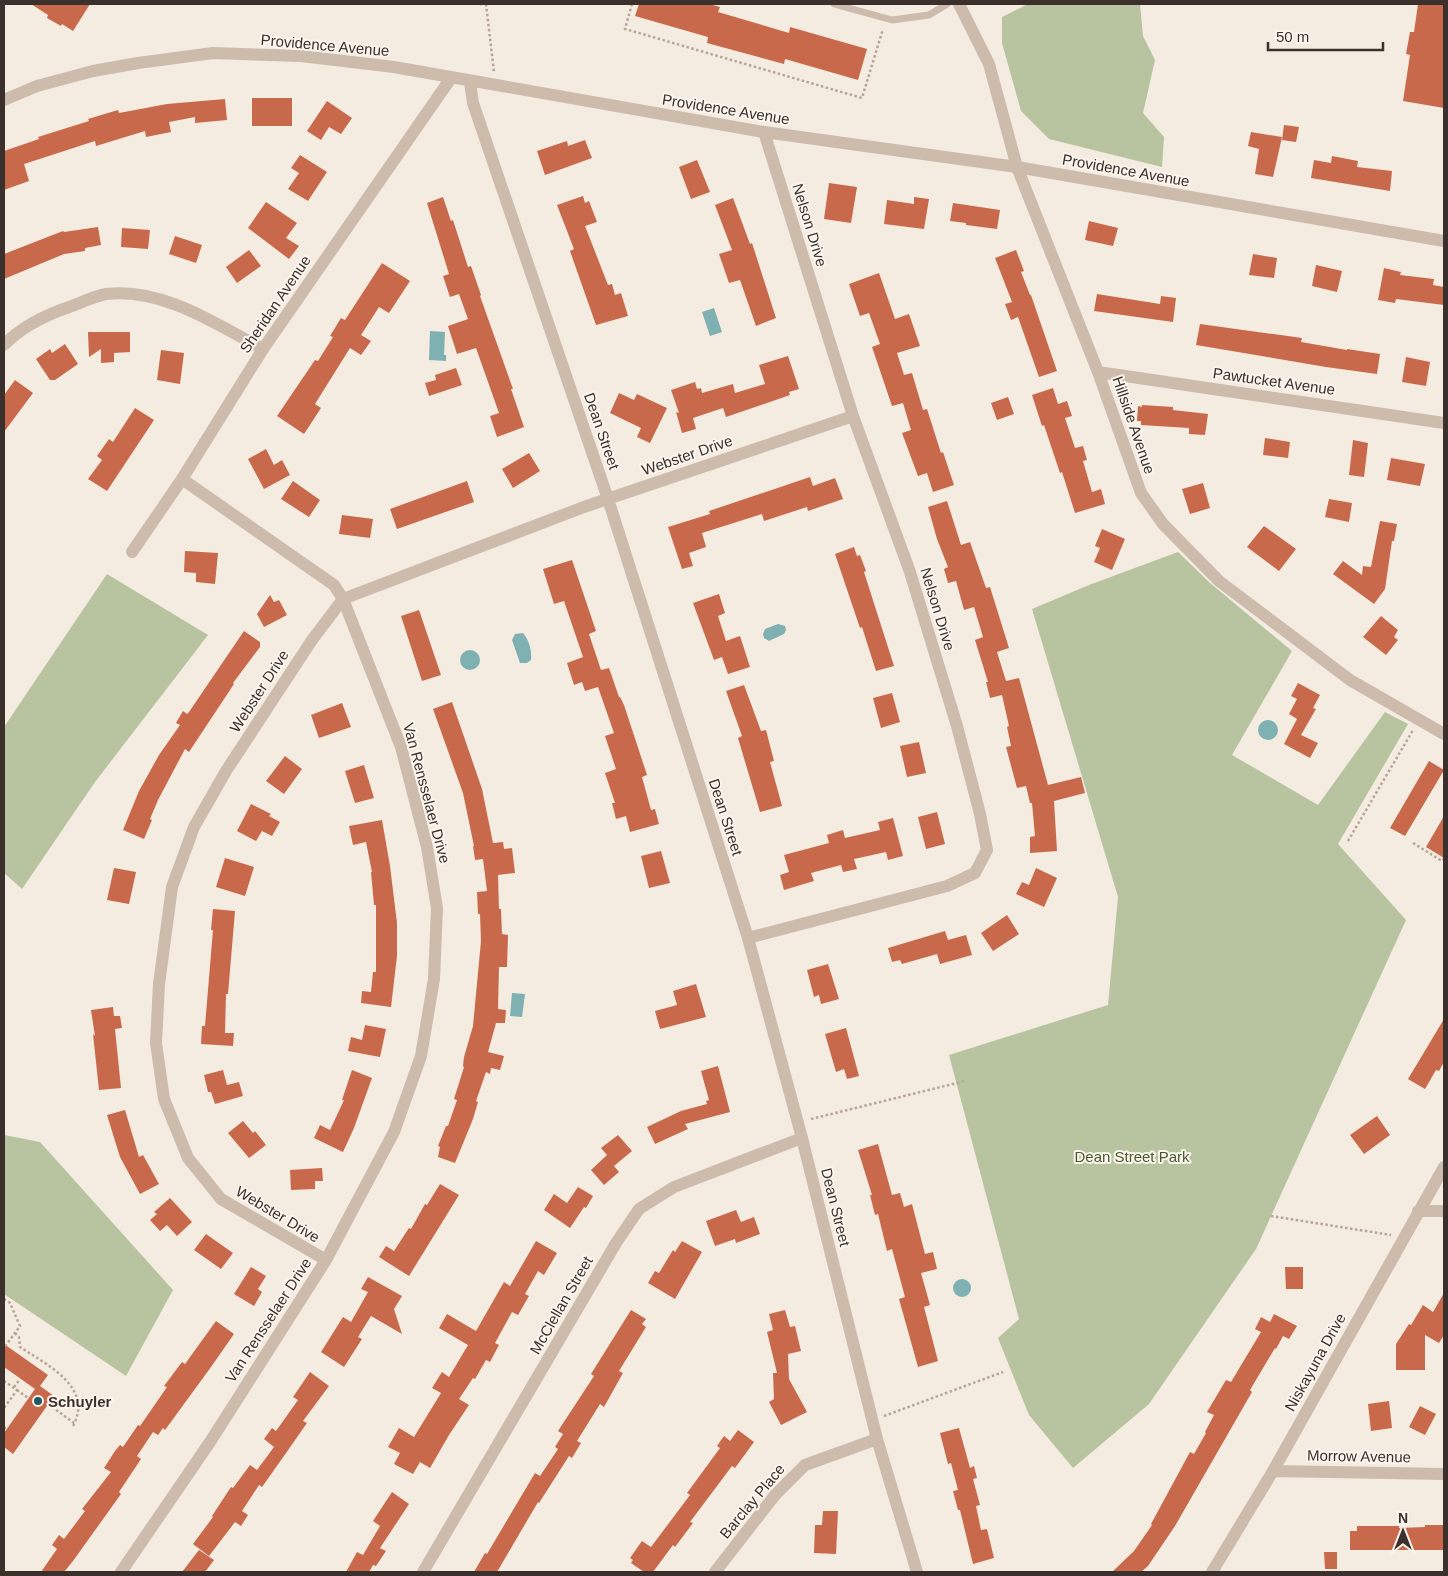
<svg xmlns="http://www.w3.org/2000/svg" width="1448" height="1576" font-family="Helvetica,sans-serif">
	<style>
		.green { fill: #b8c4a0 }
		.water { fill: #7fb0b2 }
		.building { fill: #c8694b }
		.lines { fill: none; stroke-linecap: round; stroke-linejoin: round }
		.path { stroke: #b9a596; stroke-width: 2.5; stroke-dasharray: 2.5 2.5; stroke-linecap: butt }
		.service { stroke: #cdbbac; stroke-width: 7 }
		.minor { stroke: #cdbbac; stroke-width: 12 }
		.tertiary { stroke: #cdbbac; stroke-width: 12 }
		.poi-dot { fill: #1f5a5e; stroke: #fbf5ee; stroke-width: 2 }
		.labels { text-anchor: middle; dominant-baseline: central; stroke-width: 4; stroke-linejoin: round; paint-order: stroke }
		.street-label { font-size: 15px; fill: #3b302b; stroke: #fbf5ee }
		.park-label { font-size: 15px; fill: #4a5a2e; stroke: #fbf5ee }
		.poi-label { font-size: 15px; font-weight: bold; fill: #3b302b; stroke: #fbf5ee; text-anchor: start }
	</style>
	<rect width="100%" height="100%" fill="#f4ebe1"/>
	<!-- green -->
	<path class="green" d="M1028,4H1140L1143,36L1155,60L1143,113L1164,137L1162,167L1049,139L1021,111L1002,43V17Z
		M1178,552L1210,583L1292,651L1232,755L1318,805L1385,712L1408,724L1338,844L1406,920L1256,1249L1149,1404L1073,1468L1029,1415L998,1338L1019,1319L949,1055L1108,1005L1118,897L1032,609L1089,585Z
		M107,574L208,635L95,782L22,889L4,873V727Z
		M4,1135L40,1142L173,1290L126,1376L4,1294Z"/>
	<!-- water -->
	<path class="water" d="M714,308L722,332L710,336L702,312Z
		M430,331L445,332L444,355H446V361L429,360Z
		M778,624L785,626L786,630L784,634L769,641L764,638L763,634L765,629Z
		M523,633C529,640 532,650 531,660L527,663H520L512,640L515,634Z
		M460 660a10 10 0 1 1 20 0a10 10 0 1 1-20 0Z
		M1258 730a10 10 0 1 1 20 0a10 10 0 1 1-20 0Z
		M512,993L525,994L522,1017L510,1016Z
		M953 1288a9 9 0 1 1 18 0a9 9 0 1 1-18 0Z"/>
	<!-- building -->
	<path class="building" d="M31,4H90L73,31L62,24L61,26L47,18L48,15Z
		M639,4H709L720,7L718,12L789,33L790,27L867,49L858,80L785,59L784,64L707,43L708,37L635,16Z
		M1418,4H1444V108L1403,101L1410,55L1406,54L1410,32H1414Z
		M252,98H292V126H252Z
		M225,99L227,120L195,123V117L169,122L171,132L146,137L145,131L96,146L95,141L24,164L29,181L4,190V151L39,139L38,137L89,121L88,119L118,110L119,113L167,104Z
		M327,101L352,118L341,134L329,127L321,140L307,131Z
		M1284,125L1299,127L1296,142L1282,140Z
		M1251,132L1282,137L1273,177L1255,174L1259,149L1248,146Z
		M585,140L592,158L545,175L537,151L567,141L568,146Z
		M300,155L327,172L308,201L288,189L299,173L291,168Z
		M1332,156L1358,161L1357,167L1392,171L1390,191L1311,178L1314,160L1331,163Z
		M697,160L710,192L691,199L679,167Z
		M829,183L857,187L851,223L824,219Z
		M583,196L585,203L589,201L597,222L585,226L608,285L612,284L615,295L621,293L628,316L596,325L570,251L574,249L557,205Z
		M443,197L451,221L453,220L468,267L471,266L481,295L480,296L513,389H511L524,427L497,437L490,416L499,413L476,348L457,354L448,326L468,319L459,294L450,297L443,276L449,274L427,203Z
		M914,197L929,199L924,229L884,224L887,200L914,204Z
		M733,198L750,244L752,243L776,318L756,326L740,280L729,283L719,254L732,250L715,205Z
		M266,202L297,223L286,238L299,246L289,259L248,228Z
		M953,203L1000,210L997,229L966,225V223L950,221Z
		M1089,221L1118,228L1113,246L1085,240Z
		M98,227L101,245L85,248V251L64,254L4,279V254L63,231L64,232Z
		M122,228L150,230L148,249L121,247Z
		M175,236L202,245L196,263L169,254Z
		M249,250L261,266L237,283L226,267Z
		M1016,250L1024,271L1021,272L1030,295H1031L1057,371L1039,377L1018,317L1011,320L1005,304L1012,302L995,258Z
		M1253,254L1277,258L1274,278L1249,275Z
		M382,263L410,281L389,313L379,307L361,335L371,341L361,355L350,348L315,404L321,408L304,434L277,416L315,360L318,361L333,337L330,336L341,318L345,320Z
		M1316,265L1342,271L1337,292L1312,286Z
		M1384,268L1401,272L1400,275L1434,279L1433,285L1444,287V305L1396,299L1395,303L1378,300Z
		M879,273L895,319L909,314L920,346L897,353L904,375L912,373L923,410L927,409L941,453L943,452L954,485L933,492L927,473L918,476L902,433L911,430L903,403L892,406L872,347L880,344L869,313L860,316L849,284Z
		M1097,294L1160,304L1161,296L1176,298L1173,322L1094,311Z
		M1200,324L1302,338L1301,342L1347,350V349L1380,354L1377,374L1326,367L1196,345Z
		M88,332H130V352L114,353V362L101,363V349L89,357Z
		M65,344L78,364L55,380H50L36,359L50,349L52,353Z
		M161,350L184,353L180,384L157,380Z
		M788,356L799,389L789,392L790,395L726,417L723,408L693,418L696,429L682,433L676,412L679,413L671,390L695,382L697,389L701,388L702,393L733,384L735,393L765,384L759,365Z
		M1406,357L1430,362L1426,386L1402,382Z
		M456,368L462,385L429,396L425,383L436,380L435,375Z
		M15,380L33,393L4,432V395Z
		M1053,388L1058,404L1067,401L1072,416L1065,418L1075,448L1083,446L1087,460L1083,461L1092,492L1101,489L1105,504L1075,513L1062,472L1060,473L1044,425L1042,426L1032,395Z
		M619,393L634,400L637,394L667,408L650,443L637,437L641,428L610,413Z
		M1008,397L1014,414L997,420L991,403Z
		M1142,405L1173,407V410L1208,414L1205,435L1189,434V428L1141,425V421H1137L1138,406L1142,407Z
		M135,408L154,420L107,491L88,479L102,460L97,456L109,439L113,442Z
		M1265,438L1290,442L1288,458L1263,455Z
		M1353,440L1368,443L1364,477L1349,475Z
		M266,449L274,465L282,460L290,475L264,489L248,459Z
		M529,453L540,471L513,488L502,469Z
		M1391,458L1425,464L1420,486L1387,480Z
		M810,477L813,486L835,478L843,499L808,511L807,507L764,521L762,514L702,533L706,547L689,553L693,566L682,569L668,527L710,514L709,511Z
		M293,481L320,500L309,517L281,499Z
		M467,481L474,502L397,529L390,509Z
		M1203,483L1210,508L1190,514L1182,489Z
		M1329,499L1352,503L1349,522L1325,517Z
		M947,501L961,545L970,542L986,588L990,587L1009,648L997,652L1006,681L1019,678L1048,785L1081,777L1085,793L1054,801L1057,851L1030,853V837L1035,836L1032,803H1030L1026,786L1017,788L1006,747L1011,746L1007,727L1009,726L1002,695L990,698L986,682H988L975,640L983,637L974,607L964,610L956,581L948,583L944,569L948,567L937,539L928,507Z
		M342,515L373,519L370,538L339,534Z
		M1380,521L1397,524L1394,541H1392L1385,589L1374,604L1333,574L1343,561L1362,575L1363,566L1371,567Z
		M1264,526L1296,549L1279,571L1247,547Z
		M1102,529L1125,539L1112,570L1094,562L1100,548L1095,546Z
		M854,547L857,556L860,555L866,571L864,572L894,666L876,671L862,627L860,628L835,554Z
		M185,551L218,553L215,584L196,582V573L184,572Z
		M572,560L596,631L589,634L601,670L609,668L619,697H620L624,705L647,775L642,777L651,810L655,809L659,824L630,832L626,816L616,819L612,803H615L605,773L616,769L605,736L614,733L598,687L585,691L582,682L574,685L567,663L583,657L564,601L554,604L543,569Z
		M719,594L725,613L718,616L726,641L740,636L750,667L728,674L722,657L714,660L693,603Z
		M270,595L274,602L279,600L287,615L264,627L257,614Z
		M419,610L441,675L422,681L401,616Z
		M1381,616L1398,630L1394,637L1398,640L1386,655L1363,637Z
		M244,631L260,642V647L233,683L234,684L189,752L185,749L158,800L150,819L152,820L144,839L123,830L139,791L159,755L180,725L176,723L183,711L187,714L189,712Z
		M1298,683L1320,695L1313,708L1316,709L1301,735L1318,743L1310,758L1284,744L1297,719L1289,714L1297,699L1291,696Z
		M744,685L761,731L766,730L774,761L770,762L782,806L760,812L738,738L742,736L726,691Z
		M892,693L900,722L881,728L873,698Z
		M452,702L482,789L493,843L503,842L504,849L512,848L515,873L498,875L499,909H501L502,934L508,935L507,967H499L498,1009L506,1010L505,1023H496L488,1052L504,1056L500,1070L491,1068L490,1074L486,1072L476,1101L478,1102L473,1119L455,1163L438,1157L440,1147L438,1146L446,1126H448L457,1100L454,1099L464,1067L463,1066L464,1057L473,1026L481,941L480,914H478L477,892L487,891L483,859L475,860L473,846H474L463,793L433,709Z
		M342,703L351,727L319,738L311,715Z
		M919,742L926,773L907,777L900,746Z
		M285,756L302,769L284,794L266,781Z
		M1429,761L1444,770L1405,836L1390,828Z
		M364,765L374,798L355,803L345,771Z
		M251,804L271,814L269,816L280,822L272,836L262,831L256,841L237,831Z
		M937,812L945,844L926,849L918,817Z
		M1444,816V858L1426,847Z
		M893,818L903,856L888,860L886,852L854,859L857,869L843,872L841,865L811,873L814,881L784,890L780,875L789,872L784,855L829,843L827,835L843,830L845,838L880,830L878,822Z
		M382,820L390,866L397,923V956L391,1007L361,1003L362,991L371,992L373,972H376V905H374L371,872H372L366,842L353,845L349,826Z
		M661,851L670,883L649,888L641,856Z
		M225,858L254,867L245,896L216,887Z
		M114,868L136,872L129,904L107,900Z
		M1036,868L1057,878L1044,907L1016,894L1022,882L1029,885Z
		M213,909L235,911L228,994H226L225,1033H234L233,1046L201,1044L202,1026H205L213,930H211Z
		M1007,915L1019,934L993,951L981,933Z
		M945,931L948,940L966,935L972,955L940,964L937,954L902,964L900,960L892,962L888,948Z
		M828,964L839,999L821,1004L819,995L814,997L807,970Z
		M696,984L706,1017L660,1029L655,1011L677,1005L673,991Z
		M113,1007L114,1016H120L122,1028L115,1029L121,1088L99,1090L93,1034L95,1036L91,1010Z
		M1444,1019V1062L1439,1071L1436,1070L1425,1089L1408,1079Z
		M365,1025L386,1029L380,1057L348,1051L351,1037L362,1040Z
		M846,1028L859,1076L847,1079L844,1069L836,1072L825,1034Z
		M718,1066L730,1112L685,1124L688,1129L655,1144L647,1127L681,1111L707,1104L706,1101L709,1100L701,1071Z
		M223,1070L227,1085L239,1082L243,1096L215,1104L211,1092H208L204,1075Z
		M352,1070L372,1078L354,1128L343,1152L314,1138L320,1125L330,1130L344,1100H342Z
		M125,1110L139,1157L143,1155L159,1184L140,1194L120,1157L107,1115Z
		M1377,1116L1390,1135L1364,1154L1350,1135Z
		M243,1121L253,1133L255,1131L266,1145L249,1158L228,1133Z
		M618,1135L632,1151L614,1166L619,1172L604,1185L591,1170L607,1155L601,1148Z
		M878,1144L892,1195L900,1193L904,1207L912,1204L925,1254L933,1252L937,1269L921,1273L930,1305L924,1307L938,1361L918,1367L899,1299L905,1297L892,1249L887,1251L878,1214L875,1215L870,1195H872L858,1150Z
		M322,1168L323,1181H315V1189L291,1190L290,1170Z
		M440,1184L459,1195L409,1276L379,1257L386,1246L394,1251L409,1228L411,1229L425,1204L427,1205Z
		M578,1187L593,1196L586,1208L584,1207L570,1228L544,1210L554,1194L567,1203Z
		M170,1198L192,1222L177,1236L167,1225L160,1231L150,1220L157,1214L154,1212Z
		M736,1210L741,1222L754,1217L760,1234L736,1243L735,1239L715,1246L706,1221Z
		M206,1234L233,1253L221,1269L194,1250Z
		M536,1241L557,1253L544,1275L538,1271L525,1294L529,1296L518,1315L512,1312L495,1343L499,1345L490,1362L486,1360L475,1379L473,1378L459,1399L469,1405L449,1435L430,1468L420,1462L413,1474L394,1464L400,1453L388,1447L399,1428L414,1437L441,1393L432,1388L442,1372L449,1377L468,1345L439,1328L447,1314L476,1331L504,1282L510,1286Z
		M682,1241L702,1252L675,1299L648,1283L655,1271L659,1273L673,1250L675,1252Z
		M251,1267L266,1276L258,1289L262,1292L254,1306L234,1294Z
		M1285,1267H1303V1289H1286Z
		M368,1277L402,1296L394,1309L402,1334L371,1316L358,1337L362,1339L344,1367L321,1352L343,1317L351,1322L368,1292L361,1289Z
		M1444,1293V1335L1439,1343L1425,1335V1370H1396V1344L1409,1324L1411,1325L1423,1305L1433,1312Z
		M631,1310L646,1319L642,1324L646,1327L619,1371L623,1373L604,1407L600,1404L577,1441L581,1443L572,1458L569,1456L539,1503L538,1502L497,1572H474L485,1553L487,1554L535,1473L540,1476L558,1449L555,1447L563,1434L558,1431L594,1376L591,1374Z
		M785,1310L790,1327L795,1326L801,1351L788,1354L789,1379L807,1412L781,1425L769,1402L774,1399L773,1373H777L767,1332L773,1330L769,1314Z
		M1274,1314L1297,1326L1289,1339L1283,1336L1276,1349L1275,1348L1250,1390L1252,1392L1175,1526L1148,1566L1141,1572H1112L1134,1551L1152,1525L1151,1524L1190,1452L1194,1454L1206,1433L1205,1432L1214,1415L1207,1412L1226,1380L1231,1382L1261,1332L1255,1329L1261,1317L1270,1322Z
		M216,1321L234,1334L211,1367L165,1430L163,1428L158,1435L153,1432L137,1456L141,1459L119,1492L121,1494L73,1561L64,1572H41L57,1549L52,1545L59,1535L64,1539L85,1511L82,1509L111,1472L104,1468L115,1451L120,1445L123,1447L138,1425L140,1426L167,1387L164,1386L182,1362L185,1364Z
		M4,1344L48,1375L40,1386L54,1396L13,1454L4,1447V1433L35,1389L4,1367Z
		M310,1372L329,1386L303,1421L307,1423L279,1463L262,1487L259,1485L242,1511L248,1515L241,1526L235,1522L209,1556L193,1544L213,1517L212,1516L231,1487L233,1488L250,1465L257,1470L274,1447L264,1439L272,1428L276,1431L298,1400L293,1397Z
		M1389,1401L1392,1428L1371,1431L1368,1404Z
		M1420,1406L1436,1414L1425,1435L1409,1427Z
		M959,1428L970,1468L974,1466L977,1478L973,1479L980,1505L976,1506L981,1530L987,1529L994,1558L973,1564L960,1510H958L953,1491L958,1490L951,1463L948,1464L940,1433Z
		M738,1430L754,1442L735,1468L732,1466L690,1522L693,1523L675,1547L673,1545L653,1572H644L631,1563L633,1560L630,1558L642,1541L651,1547L690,1495L687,1493L720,1448L717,1446L724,1436L730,1441Z
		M392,1492L409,1504L380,1548L386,1551L376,1566L373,1565L369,1572H346L357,1552L363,1555L380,1526L373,1521Z
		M823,1511H838L836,1554L814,1553L815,1525H822Z
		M1425,1525H1444V1550H1350V1531H1357V1526H1399V1528L1425,1527Z
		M199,1550L214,1560L205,1572H182Z
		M1324,1552H1337V1569H1325Z"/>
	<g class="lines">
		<!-- path -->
		<path class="path" d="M480,4H486
			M486,4L494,72
			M632,4L625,29L862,98L883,29
			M1348,841L1413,730
			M1413,843L1442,861L1444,859
			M811,1119L965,1081
			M1271,1216L1391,1235
			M4,1299L10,1303L20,1326L4,1348
			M15,1333L19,1337L20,1347C47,1365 94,1387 73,1426
			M4,1381L17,1390L4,1408
			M14,1387L20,1379
			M17,1390L28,1398
			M48,1404L74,1423
			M884,1416L1003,1372
			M4,1427L6,1429"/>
		<!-- service -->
		<path class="service" d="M834,4L892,20L929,15L947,4"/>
		<!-- minor -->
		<path class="minor" d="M1017,167L1098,372L1141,493L1163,524L1219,581L1350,680L1444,734
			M4,345C21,327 46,315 69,307C81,303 94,296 106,294C162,287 216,324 263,349
			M1098,372L1444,423
			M132,552L182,479L263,349L451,78
			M748,938L947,886L975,873L987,850L980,814L957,726L910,572L853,416L764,132
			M1418,1211H1444
			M326,1260L221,1199L188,1158L164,1099L156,1043L159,984L172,887L194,827L226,771L312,640L343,599L584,507L853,416
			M1273,1471L1444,1474
			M121,1572L210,1442L326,1260L394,1132L421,1056L434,979L437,908L427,847L401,747L343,599L334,585L182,479
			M423,1572L616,1243L639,1209L674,1187L802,1138
			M715,1572L775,1495L805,1465L877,1439
			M1212,1572L1273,1471L1444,1167"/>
		<!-- tertiary -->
		<path class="tertiary" d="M959,4L989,64L1017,167
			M470,82L473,103L608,499L748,938L802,1138L877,1439L917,1572
			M4,100L37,86L93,71L138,63L213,53L301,56L394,67L764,132L1017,167L1444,241"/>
	</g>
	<!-- markers -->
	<circle class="poi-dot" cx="38" cy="1401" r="5"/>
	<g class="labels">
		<!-- street labels -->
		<g class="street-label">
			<text transform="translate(325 45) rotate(5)">Providence Avenue</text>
			<text transform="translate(726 109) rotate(9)">Providence Avenue</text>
			<text transform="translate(1126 170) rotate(10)">Providence Avenue</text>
			<text transform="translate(810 225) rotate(73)">Nelson Drive</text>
			<text transform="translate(275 304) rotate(-56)">Sheridan Avenue</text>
			<text transform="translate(1274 381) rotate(8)">Pawtucket Avenue</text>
			<text transform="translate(1134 425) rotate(71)">Hillside Avenue</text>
			<text transform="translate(602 431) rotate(71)">Dean Street</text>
			<text transform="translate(687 455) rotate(-19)">Webster Drive</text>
			<text transform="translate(938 609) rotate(73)">Nelson Drive</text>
			<text transform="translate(259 691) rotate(-57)">Webster Drive</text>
			<text transform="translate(427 793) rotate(75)">Van Rensselaer Drive</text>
			<text transform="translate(726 817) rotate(72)">Dean Street</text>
			<text transform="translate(836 1207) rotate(76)">Dean Street</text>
			<text transform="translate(278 1214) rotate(31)">Webster Drive</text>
			<text transform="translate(561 1305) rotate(-60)">McClellan Street</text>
			<text transform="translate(268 1320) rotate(-57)">Van Rensselaer Drive</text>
			<text transform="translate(1315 1362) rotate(-61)">Niskayuna Drive</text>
			<text transform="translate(1359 1456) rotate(1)">Morrow Avenue</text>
			<text transform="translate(752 1501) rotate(-50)">Barclay Place</text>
		</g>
		<!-- park labels -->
		<g class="park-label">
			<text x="1132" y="1156">Dean Street Park</text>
		</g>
		<!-- poi labels -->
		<g class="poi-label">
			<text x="48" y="1401">Schuyler</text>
		</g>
	</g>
	<!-- border -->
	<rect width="1448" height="1576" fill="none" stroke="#3b302b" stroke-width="10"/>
	<!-- north arrow -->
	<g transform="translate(1403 1531)" stroke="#fbf5ee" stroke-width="4" paint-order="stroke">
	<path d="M0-4L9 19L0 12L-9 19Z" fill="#3b302b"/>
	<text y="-8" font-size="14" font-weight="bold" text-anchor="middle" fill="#3b302b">N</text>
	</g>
	<!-- scale -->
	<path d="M1268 42v8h115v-8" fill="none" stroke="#3b302b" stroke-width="2.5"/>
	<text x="1276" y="42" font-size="15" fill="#3b302b" stroke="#fbf5ee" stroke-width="4" paint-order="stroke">50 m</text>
</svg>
